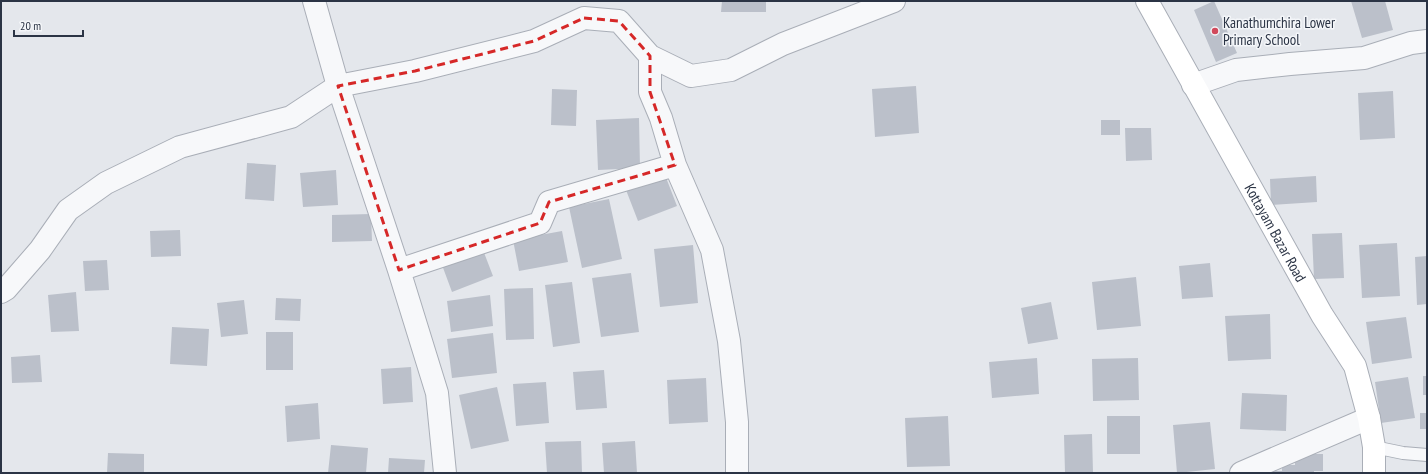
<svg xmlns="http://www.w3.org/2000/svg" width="1428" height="474" font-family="'PT Sans Narrow',sans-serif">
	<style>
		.building { fill: #bbc0ca }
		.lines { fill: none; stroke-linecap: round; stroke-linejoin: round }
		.service-casing { stroke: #a9aeb7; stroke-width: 14 }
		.minor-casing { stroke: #a9aeb7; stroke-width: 24 }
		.secondary-casing { stroke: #a9aeb7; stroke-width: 24 }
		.service { stroke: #f7f8fa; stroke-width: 12 }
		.minor { stroke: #f7f8fa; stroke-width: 22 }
		.secondary { stroke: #fff; stroke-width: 22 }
		.marked { fill: none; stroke: #d62828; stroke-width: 3; stroke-dasharray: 8 5; stroke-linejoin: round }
		.poi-dot { fill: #d1495b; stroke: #f4f6f9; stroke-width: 1.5 }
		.labels { text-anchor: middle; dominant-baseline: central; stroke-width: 3; stroke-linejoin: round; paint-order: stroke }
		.poi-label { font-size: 15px; fill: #2b3445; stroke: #f4f6f9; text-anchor: start }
		.street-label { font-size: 15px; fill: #2b3445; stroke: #f4f6f9 }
	</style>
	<rect width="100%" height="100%" fill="#e4e7ec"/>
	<!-- building -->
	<path class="building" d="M722,1H766V12H721Z
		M1214,1L1237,53L1216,62L1194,10Z
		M1351,1H1385L1393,30L1362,38Z
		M916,86L919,133L875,137L872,89Z
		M552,89L577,90L576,126L551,125Z
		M1393,91L1395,138L1360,140L1358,93Z
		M639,118L640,168L598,170L596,120Z
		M1101,120H1120V135H1101Z
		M1125,128H1151L1152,160L1126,161Z
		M247,163L276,165L274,201L245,199Z
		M336,170L338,205L303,207L300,173Z
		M665,175L677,206L638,221L626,190Z
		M1316,176L1317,202L1271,205L1270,179Z
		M609,199L622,259L582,268L569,207Z
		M371,214L372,241L332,242V215Z
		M180,230L181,256L151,257L150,231Z
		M562,231L568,262L519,271L513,240Z
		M1342,233L1344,278L1314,279L1312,234Z
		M1397,243L1400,296L1362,298L1359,245Z
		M693,245L698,303L660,307L654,249Z
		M483,250L493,276L452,292L442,265Z
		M1427,256V304L1417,305L1415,257Z
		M107,260L109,290L85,291L83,261Z
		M1210,263L1213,297L1182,299L1179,266Z
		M631,273L639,332L601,337L592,278Z
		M1136,277L1141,326L1097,330L1092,282Z
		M572,282L580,343L553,347L545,285Z
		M533,288L534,339L506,340L504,289Z
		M76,292L79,331L51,332L48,295Z
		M490,295L493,326L451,332L447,301Z
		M276,298L301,299L300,321L275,320Z
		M244,300L248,334L221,337L217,303Z
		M1051,302L1058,339L1028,344L1021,308Z
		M1270,314L1271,359L1228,361L1225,316Z
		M1406,317L1412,358L1372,364L1366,322Z
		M172,327L209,329L207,366L170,364Z
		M266,332H293V370H266Z
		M493,333L497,373L452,378L447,339Z
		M40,355L42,382L12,383L11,357Z
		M1037,358L1039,394L992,398L989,362Z
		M1138,358L1139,400L1093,401L1092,359Z
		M411,367L413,402L383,404L381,369Z
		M604,370L607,408L576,410L573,372Z
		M1423,376H1427V395H1423Z
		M1408,377L1415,418L1381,423L1375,382Z
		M706,378L708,422L669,424L667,380Z
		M546,382L549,423L516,426L513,384Z
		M497,387L509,441L471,449L459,395Z
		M1242,393L1287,395L1286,431L1240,429Z
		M318,403L320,439L287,442L285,406Z
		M1420,413H1427V429H1420Z
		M948,416L950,466L907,467L905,418Z
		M1107,416H1140V454H1107Z
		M1210,422L1215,469L1177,473L1173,425Z
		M1092,434L1093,473H1065L1064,435Z
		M581,441L582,473H547L545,442Z
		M635,441L637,473H604L602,443Z
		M331,445L368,448L366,473H328Z
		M108,453L144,454V473H107Z
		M1295,454H1323V471H1314V473H1268V471H1282V465H1295Z
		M389,458L425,460L424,473H388Z"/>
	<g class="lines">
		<defs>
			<path id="service" d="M1374,447L1403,453L1427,455"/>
			<path id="minor" d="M314,1L338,86L399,270L437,393L445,473
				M650,56V92L661,118L675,165L712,250L729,341L737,422V473
				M1193,85L1236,70L1290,64L1364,58L1411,43L1427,41
				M399,270L540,223L549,202L675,165
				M1,292L6,289L40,250L68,210L106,183L180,147L291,117L338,86L415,71L534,41L584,18L619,21L650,56L691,76L731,70L783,44L894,1
				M1241,473L1369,418"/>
			<g id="secondary">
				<path id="s1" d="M1147,1L1322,315L1355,366L1369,418L1374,447V473"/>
			</g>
		</defs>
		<!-- service casing -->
		<use href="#service" class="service-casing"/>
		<!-- minor casing -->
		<use href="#minor" class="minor-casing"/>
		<!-- secondary casing -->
		<use href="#secondary" class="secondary-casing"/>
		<!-- service -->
		<use href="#service" class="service"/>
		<!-- minor -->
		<use href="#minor" class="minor"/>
		<!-- secondary -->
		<use href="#secondary" class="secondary"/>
	</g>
	<!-- marked area -->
	<path class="marked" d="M584,18L619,21L650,56V92L675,165L549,202L540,223L399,270L338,86L415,71L534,41Z"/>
	<!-- markers -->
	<circle class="poi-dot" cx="1215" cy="31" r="4"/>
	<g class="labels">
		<!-- poi labels -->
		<g class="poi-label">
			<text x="1223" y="22">Kanathumchira Lower<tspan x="1223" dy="17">Primary School</tspan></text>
		</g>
		<!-- street labels -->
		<g class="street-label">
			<text stroke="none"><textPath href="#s1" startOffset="265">Kottayam Bazar Road</textPath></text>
		</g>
	</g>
	<!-- border -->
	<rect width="1428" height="474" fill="none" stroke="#2b3445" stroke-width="4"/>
	<!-- scale -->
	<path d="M14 30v6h69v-6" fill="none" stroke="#2b3445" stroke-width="2"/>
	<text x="20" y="30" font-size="12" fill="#2b3445" stroke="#f4f6f9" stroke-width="3" paint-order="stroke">20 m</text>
</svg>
